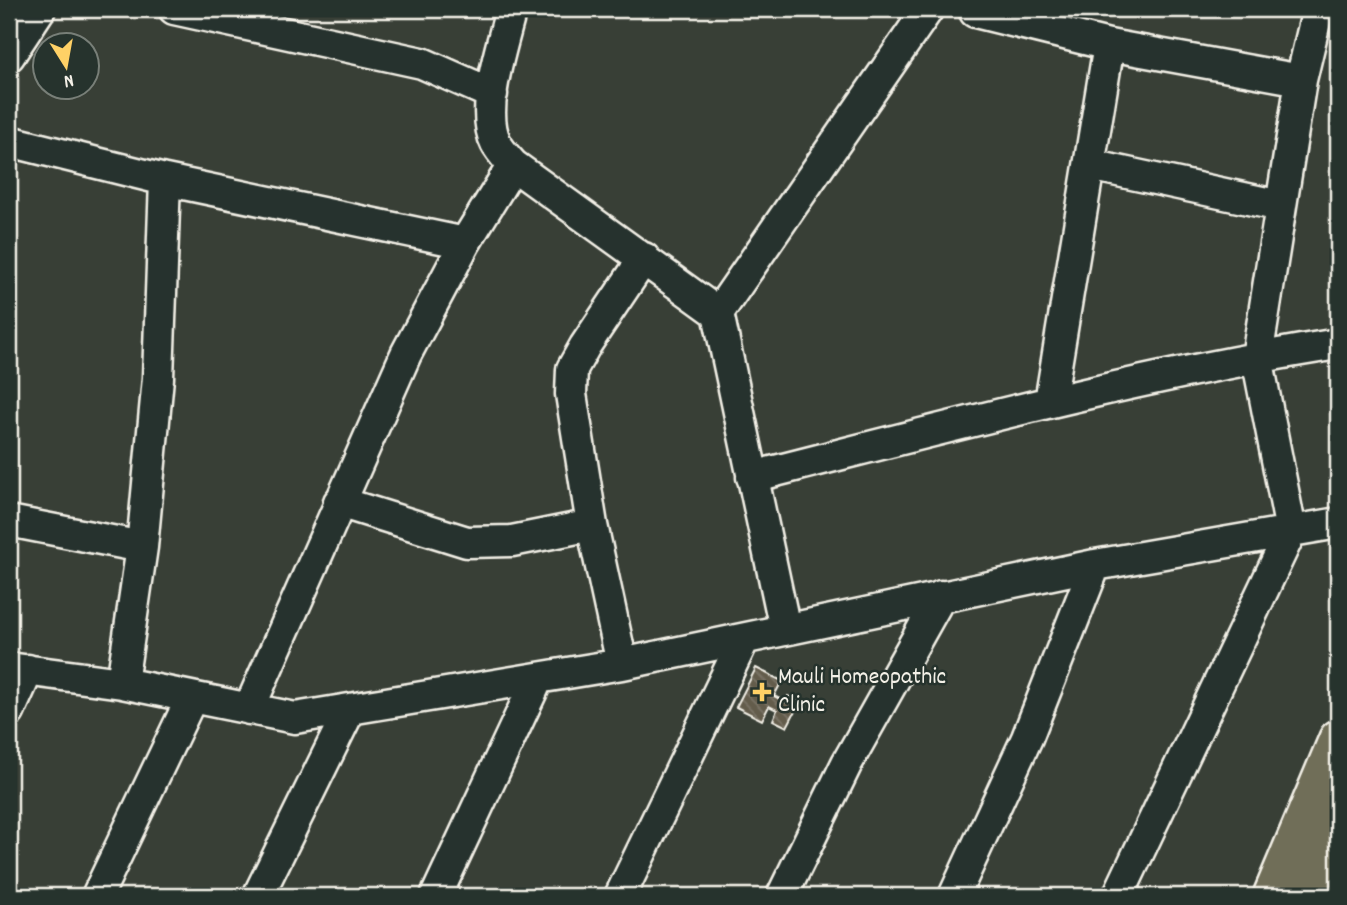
<svg xmlns="http://www.w3.org/2000/svg" width="1347" height="905" font-family="Dekko,sans-serif">
	<style>
		.building { fill: url(#building-back-hatch); stroke: #f4f1e8; stroke-width: 2 }
		.lines { fill: none; stroke-linecap: round; stroke-linejoin: round }
		.minor-casing { stroke: #f4f1e8; stroke-width: 35 }
		.major-casing { stroke: #f4f1e8; stroke-width: 42 }
		.minor { stroke: #26332d; stroke-width: 30 }
		.major { stroke: #706e59; stroke-width: 37 }
		.poi-dot { fill: #ffd166; stroke: #26332d; stroke-width: 2.5 }
		.labels { text-anchor: middle; dominant-baseline: central; stroke-width: 5; stroke-linejoin: round; paint-order: stroke }
		.poi-label { font-size: 24px; fill: #f4f1e8; stroke: #26332d; text-anchor: start }
	</style>
	<defs>
		<pattern id="building-back-hatch" width="6" height="6" patternUnits="userSpaceOnUse" patternTransform="scale(1.75)"><rect width="6" height="6" fill="#635c4c"/><path d="M-1 5l2 2M0 0l6 6M5-1l2 2" fill="none" stroke="#7a7466"/></pattern>
	</defs>
	<rect width="100%" height="100%" fill="#383f36"/>
	<filter id="ink" filterUnits="userSpaceOnUse"><feTurbulence type="fractalNoise" baseFrequency=".0143" numOctaves="2"/><feDisplacementMap in="SourceGraphic" scale="14" xChannelSelector="R" yChannelSelector="G"/><feConvolveMatrix kernelMatrix="1 2 1 2 8 2 1 2 1" color-interpolation-filters="sRGB"/></filter>
	<g filter="url(#ink)">
		<!-- building -->
		<path class="building" d="M756,668L782,681L774,696L785,702L788,696L800,702L787,727L773,720L777,710L769,706L762,720L736,707Z"/>
		<g class="lines">
			<defs>
				<path id="minor" d="M174,9L422,63L492,94
					M511,9C503,44 479,109 496,143C500,151 507,158 513,165L718,313L785,629
					M975,12L1109,45L1301,80L1257,357L1291,531L1118,896
					M9,56L40,9
					M1301,80L1318,9
					M9,141L165,180L465,243
					M1090,165L1281,206
					M718,313L928,9
					M1050,402L1109,45
					M752,477C946,428 1140,375 1338,344
					M339,502L467,542L512,541L592,525
					M9,521L142,547
					M622,664L592,525L571,394L572,369L585,346L644,258
					M9,668L122,683L295,718L622,664L1095,565L1338,523
					M122,683L142,547L158,378L165,180
					M249,709L406,354L465,243L513,165
					M9,712L28,670
					M1292,878L1338,893
					M97,896L192,697
					M258,896L350,709
					M436,896L538,678
					M620,896L744,639
					M782,896L847,763L941,596
					M954,896L1027,738L1095,565"/>
				<path id="major" d="M1272,896L1338,739
					M1309,896L1338,824"/>
			</defs>
			<!-- minor casing -->
			<use href="#minor" class="minor-casing"/>
			<!-- major casing -->
			<use href="#major" class="major-casing"/>
			<!-- minor -->
			<use href="#minor" class="minor"/>
			<!-- major -->
			<use href="#major" class="major"/>
		</g>
	</g>
	<!-- markers -->
	<path class="poi-dot" d="M758.5 681.5h7v7h7v7h-7v7h-7v-7h-7v-7h7z"/>
	<g class="labels">
		<!-- poi labels -->
		<g class="poi-label">
			<text x="778" y="678">Mauli Homeopathic<tspan x="778" dy="28">Clinic</tspan></text>
		</g>
	</g>
	<!-- margin -->
	<rect width="1347" height="905" fill="none" stroke="#26332d" stroke-width="35"/>
	<rect x="18" y="18" width="1312" height="870" fill="none" stroke="#f4f1e8" stroke-width="2.5" filter="url(#ink)"/>
	<!-- north arrow -->
	<g transform="translate(66 66) rotate(169)"><circle r="33" fill="#26332d" stroke="#787f78" stroke-width="2"/>
	<path d="M0-5L12 26L0 18L-12 26Z" fill="#ffd166"/>
	<text y="-10" font-size="19" font-weight="bold" text-anchor="middle" fill="#f4f1e8">N</text>
	</g>
</svg>
